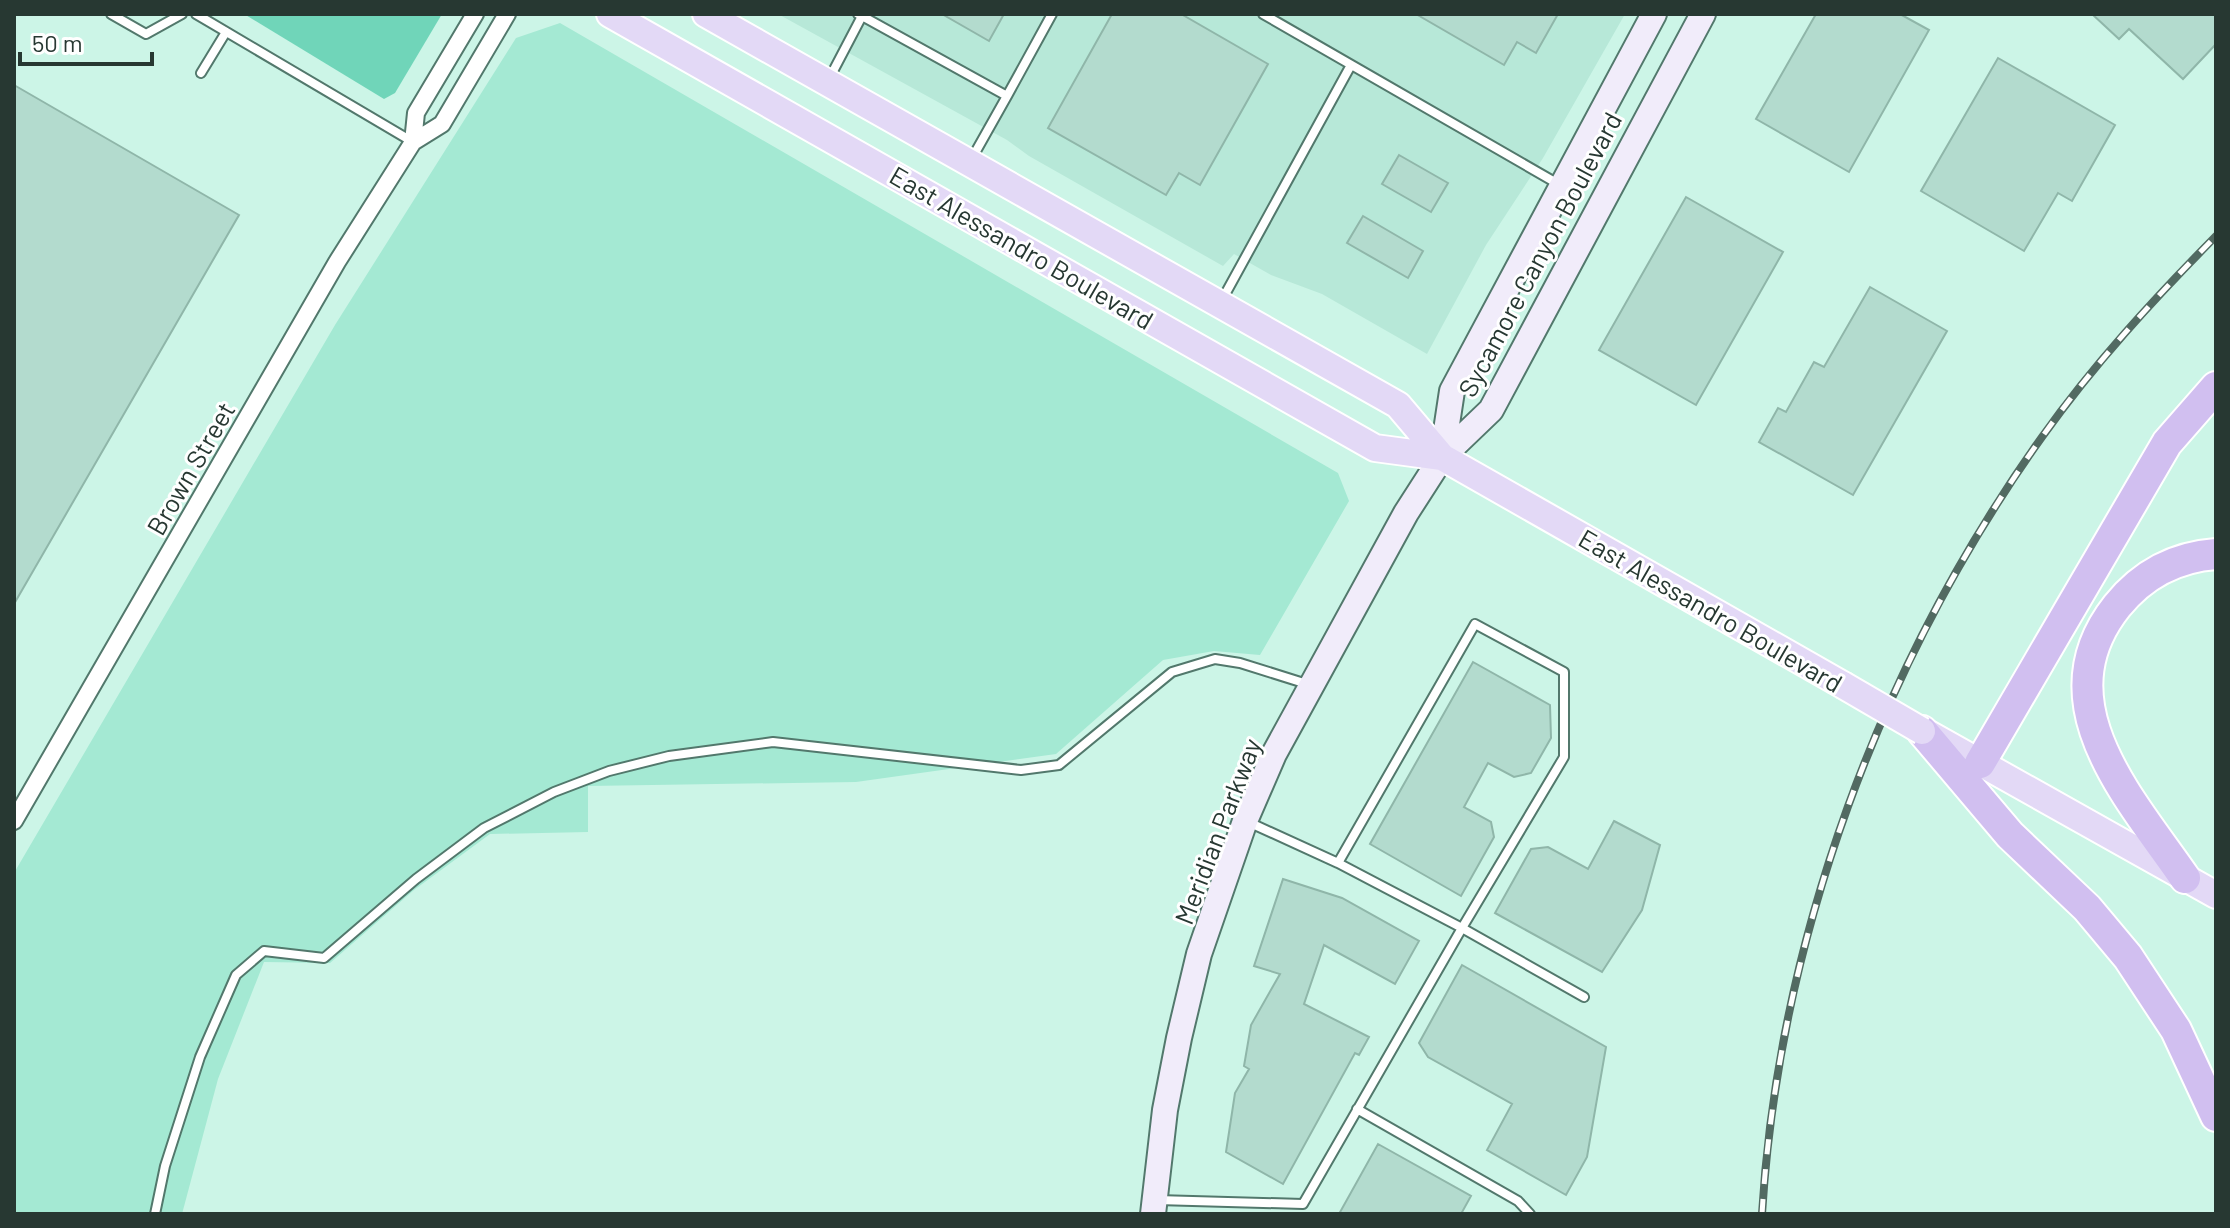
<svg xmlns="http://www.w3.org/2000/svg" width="2230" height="1228" font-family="Barlow,sans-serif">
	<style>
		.built { fill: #b7e8d8 }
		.green { fill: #a4e9d3 }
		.water { fill: #70d5b9 }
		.building { fill: #b3dbce; stroke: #8fb6a9; stroke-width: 2 }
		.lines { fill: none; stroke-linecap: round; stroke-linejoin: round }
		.service-casing { stroke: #52786c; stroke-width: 12 }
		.minor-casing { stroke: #52786c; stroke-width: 20 }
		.secondary-casing { stroke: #52786c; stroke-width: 28 }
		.primary-casing { stroke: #fff; stroke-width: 30 }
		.motorway-casing { stroke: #fff; stroke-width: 34 }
		.service { stroke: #fff; stroke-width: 8 }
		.minor { stroke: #fff; stroke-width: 16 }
		.secondary { stroke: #f1ecfa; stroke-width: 24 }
		.primary { stroke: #e3d9f6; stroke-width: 26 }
		.motorway { stroke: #d1bff0; stroke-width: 30 }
		.rail-casing { stroke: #526a62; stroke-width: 8 }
		.rail { stroke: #fff; stroke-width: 5; stroke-dasharray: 15; stroke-linecap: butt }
		.primary-bridge-casing { stroke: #fff; stroke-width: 30; stroke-linecap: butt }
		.primary-bridge { stroke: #e3d9f6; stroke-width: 26 }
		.labels { text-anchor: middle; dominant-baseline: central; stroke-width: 6; stroke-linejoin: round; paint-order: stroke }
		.street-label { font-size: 26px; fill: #273832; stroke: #fff }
	</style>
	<rect width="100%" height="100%" fill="#ccf5e7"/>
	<!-- built -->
	<path class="built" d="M778,14H1625L1543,158L1486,245L1427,354L1322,294L1271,275L1234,254L1223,266L1029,156L1007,140Z"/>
	<!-- green -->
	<path class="green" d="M560,23L1338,473L1349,501L1260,655L1214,651L1163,660L1056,754L856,782L588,786V832L490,834L414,890L330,963L264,962L218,1079L182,1214H14V873L335,325L516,38Z"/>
	<!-- water -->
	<path class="water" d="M244,14H442L395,93L384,99Z"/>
	<!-- building -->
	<path class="building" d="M942,14H1004L989,41Z
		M1112,14H1181L1268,64L1200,185L1179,173L1166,195L1048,128Z
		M1416,14H1558L1536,53L1517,42L1504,65Z
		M1816,14H1900L1929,30L1849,172L1756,119Z
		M2092,14H2216V44L2183,79L2129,29L2119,39Z
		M1998,58L2115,125L2072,201L2058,193L2024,251L1921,191Z
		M14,85L239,215L14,604Z
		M1399,155L1448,183L1431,212L1382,184Z
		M1686,197L1783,252L1696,405L1599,350Z
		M1363,216L1423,251L1408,278L1347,243Z
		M1870,287L1947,331L1853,495L1759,442L1778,408L1786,412L1814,362L1824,367Z
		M1473,662L1550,705L1551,738L1531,773L1514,777L1488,763L1464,807L1491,822L1494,837L1461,896L1370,844Z
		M1614,821L1660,845L1642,910L1602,972L1495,913L1531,849L1548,847L1588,869Z
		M1283,879L1342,898L1419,941L1395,984L1324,945L1304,1004L1369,1037L1359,1055L1355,1053L1283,1184L1226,1152L1235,1093L1249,1069L1244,1066L1251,1025L1280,974L1254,966Z
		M1462,965L1606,1047L1587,1157L1566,1195L1487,1150L1512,1104L1428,1057L1419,1043Z
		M1378,1144L1471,1196L1461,1214H1339Z"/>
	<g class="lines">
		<defs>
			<path id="service" d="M111,14L146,34L182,14
				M196,14L413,142
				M1263,14L1560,185
				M862,16L1007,96L971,160
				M201,73L226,32
				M829,79L862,16L858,14
				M1007,96L1052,14
				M1222,300L1351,65
				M1338,863L1475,624L1564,672V757L1462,928L1584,997
				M1357,1109L1518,1201L1530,1214
				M1157,1200L1303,1204L1462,928L1338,863L1246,821
				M155,1214L165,1166L200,1057L236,975L264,951L324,958L416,879L484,828L554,792L609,771L669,756L773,742L1021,770L1059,765L1172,672L1215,659L1240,663L1307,684"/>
			<path id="minor" d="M413,142L442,124L507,14
				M14,821L337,262L413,142L416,113L475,14"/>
			<path id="secondary" d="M1442,457L1452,391L1654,14
				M1153,1214L1165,1110L1179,1038L1199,954L1245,821L1274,754L1406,513L1442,457L1491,410L1703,14"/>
			<path id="primary" d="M610,14L1375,448L1442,457
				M706,14L1398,405L1442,457L1843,685
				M1929,734L2216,895"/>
			<path id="motorway" d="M1922,731L2010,835L2087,908L2128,957L2176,1030L2216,1116
				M1980,763L2167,443L2216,387
				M2185,878C2131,799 2040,703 2117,606C2142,575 2175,557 2216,554"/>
		</defs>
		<!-- service casing -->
		<use href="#service" class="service-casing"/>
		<!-- minor casing -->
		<use href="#minor" class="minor-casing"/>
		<!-- secondary casing -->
		<use href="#secondary" class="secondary-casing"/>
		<!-- primary casing -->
		<use href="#primary" class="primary-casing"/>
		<!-- motorway casing -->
		<use href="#motorway" class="motorway-casing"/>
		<!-- service -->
		<use href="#service" class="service"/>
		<!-- minor -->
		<use href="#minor" class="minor"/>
		<!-- secondary -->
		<use href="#secondary" class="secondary"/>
		<!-- primary -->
		<use href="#primary" class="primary"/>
		<!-- motorway -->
		<use href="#motorway" class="motorway"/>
		<defs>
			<path id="rail" d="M1762,1214C1779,937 1881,663 2042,437C2094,364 2153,300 2216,236"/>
		</defs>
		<!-- rail casing -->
		<use href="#rail" class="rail-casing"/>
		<!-- rail -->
		<use href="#rail" class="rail"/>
		<defs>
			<path id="primary-bridge" d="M1843,685L1922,731"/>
		</defs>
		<!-- primary-bridge casing -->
		<use href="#primary-bridge" class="primary-bridge-casing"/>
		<!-- primary-bridge -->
		<use href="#primary-bridge" class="primary-bridge"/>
	</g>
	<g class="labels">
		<!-- street labels -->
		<g class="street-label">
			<text transform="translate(1022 247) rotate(30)">East Alessandro Boulevard</text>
			<text transform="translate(1539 254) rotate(-62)">Sycamore Canyon Boulevard</text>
			<text transform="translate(190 468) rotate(-60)">Brown Street</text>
			<text transform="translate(1711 610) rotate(30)">East Alessandro Boulevard</text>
			<text transform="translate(1217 831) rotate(-69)">Meridian Parkway</text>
		</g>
	</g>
	<!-- border -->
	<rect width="2230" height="1228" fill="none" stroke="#273832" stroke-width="32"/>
	<!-- scale -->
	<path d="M20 52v12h132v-12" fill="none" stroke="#273832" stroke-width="4"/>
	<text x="32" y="52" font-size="24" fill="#273832" stroke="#ffffff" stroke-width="6" paint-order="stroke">50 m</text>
</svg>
